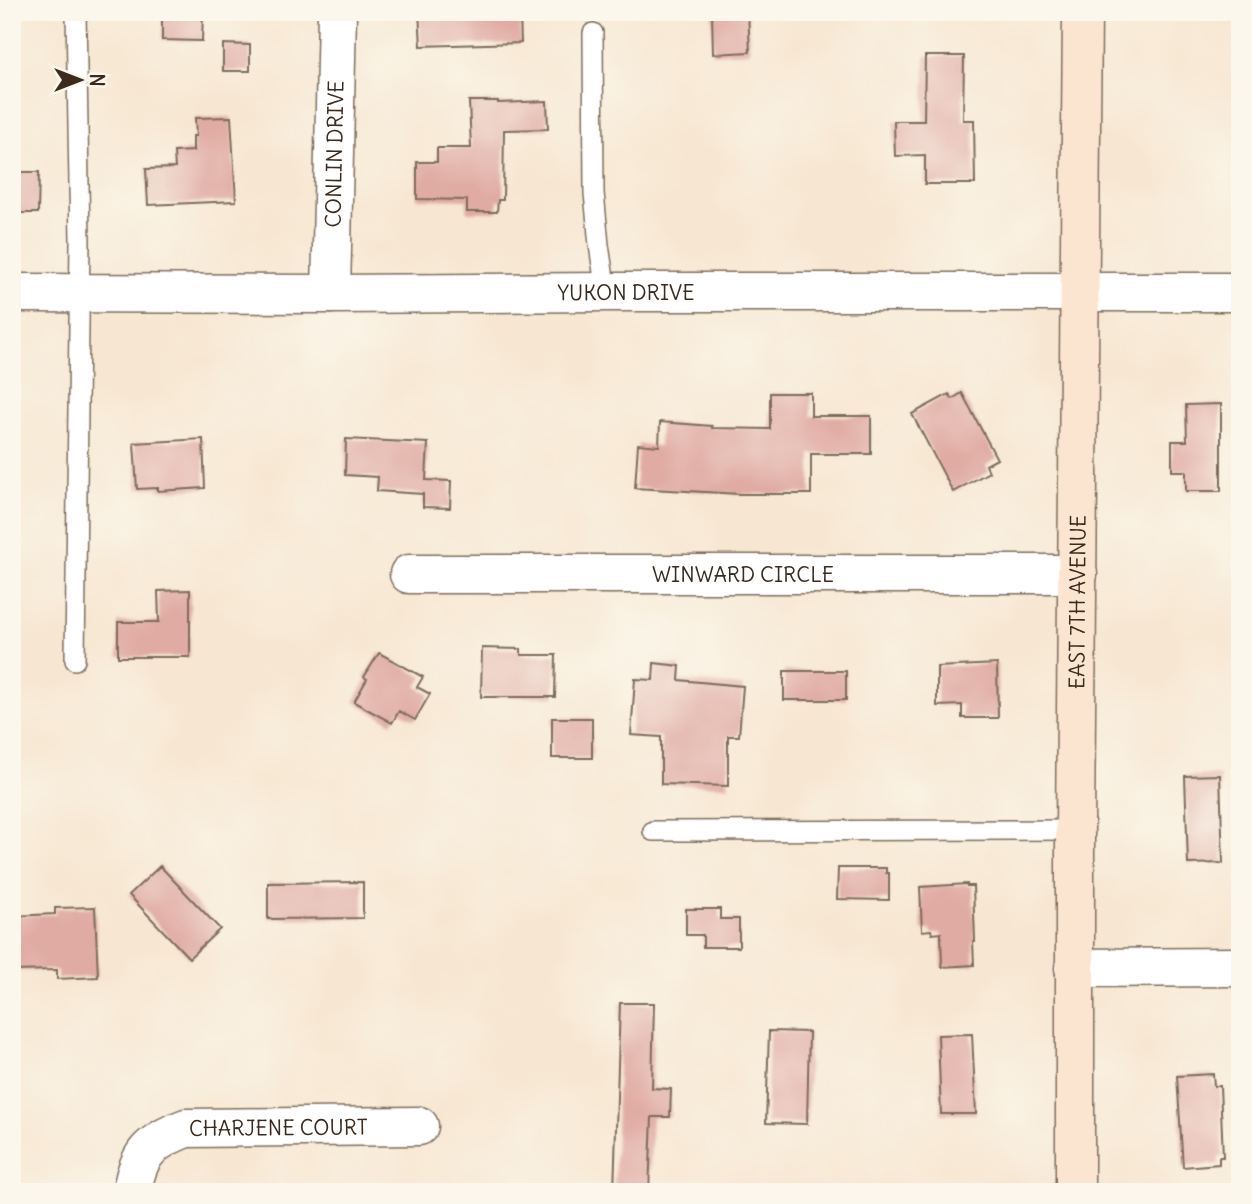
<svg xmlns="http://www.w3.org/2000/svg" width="1252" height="1204" font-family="Delius,sans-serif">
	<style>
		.building { fill: #e0aba3 }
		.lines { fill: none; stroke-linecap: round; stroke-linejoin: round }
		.service-casing { stroke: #7d6c5d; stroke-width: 22 }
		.minor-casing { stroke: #7d6c5d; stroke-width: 41 }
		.secondary-casing { stroke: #7d6c5d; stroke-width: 41 }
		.service { stroke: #fff; stroke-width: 19 }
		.minor { stroke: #fff; stroke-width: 38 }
		.secondary { stroke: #fce5d0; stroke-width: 38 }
		.labels { text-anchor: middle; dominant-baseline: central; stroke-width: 6; stroke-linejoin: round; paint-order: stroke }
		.street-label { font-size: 21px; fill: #3b2a1e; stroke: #fbf7ec }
	</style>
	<rect width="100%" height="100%" fill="#fbf7ec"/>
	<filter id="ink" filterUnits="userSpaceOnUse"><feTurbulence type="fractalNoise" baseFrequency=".0143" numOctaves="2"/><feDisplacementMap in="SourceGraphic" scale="14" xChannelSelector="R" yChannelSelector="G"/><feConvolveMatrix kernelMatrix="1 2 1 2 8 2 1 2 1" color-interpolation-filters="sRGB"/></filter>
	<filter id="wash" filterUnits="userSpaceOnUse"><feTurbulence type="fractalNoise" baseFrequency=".00686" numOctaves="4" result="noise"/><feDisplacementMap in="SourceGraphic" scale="28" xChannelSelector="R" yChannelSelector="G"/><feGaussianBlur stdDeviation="1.57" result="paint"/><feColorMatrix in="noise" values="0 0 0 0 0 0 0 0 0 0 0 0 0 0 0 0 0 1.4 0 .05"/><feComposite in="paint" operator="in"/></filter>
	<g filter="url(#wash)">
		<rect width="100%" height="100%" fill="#f7e7d2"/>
		<g id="blocks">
			<!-- building -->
			<path class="building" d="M162,12H203L202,41L162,40Z
				M419,12H520L521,43L421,46Z
				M712,12H748L750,52L713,54Z
				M223,44L250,45V71H223Z
				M925,56H964L963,120H974L975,184H925V155L895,156L894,121H924Z
				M469,101H498V103L547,101L548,129L504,130L503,200H498L497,212H467V200L417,199V162H437V148H471Z
				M231,117L236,201L148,205L146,169L175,168L174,152L193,151V136H196L195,118Z
				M12,172H39L38,213H12Z
				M770,393H811V416H871V454H811V494H740L635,488L638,444L659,446L660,422L712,426V428L770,429Z
				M962,393L997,459L986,465L989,472L953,492L912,414L949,394L952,399Z
				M1221,404V491H1186V471H1172V441H1187L1186,405Z
				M203,439L205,488L158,491V488L137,489L134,443Z
				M346,439L428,443L426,480L451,481L450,508L423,507V494L377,491L378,477L345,475Z
				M190,590V657H118V622H159L158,591Z
				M482,648L521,649V655H556L555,697H481Z
				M379,653L423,677L417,687L430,694L415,720L399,711L392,723L354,702L367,679L364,677Z
				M654,663L680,666L679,680L743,686L739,736H728V786L661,784V737L631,735L635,679L653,680Z
				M997,664L998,718H962V705L937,706V667Z
				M784,671H846V700H784Z
				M552,718H592V758H552Z
				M1220,775L1223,863L1188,864L1185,776Z
				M160,866L220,929L189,958L129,895Z
				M838,868H886V873H889V900L837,899Z
				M363,882V918L268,919V883Z
				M967,884V886H973L975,941H973L974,965L942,967L941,933L932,934L931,930L922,931L920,887Z
				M95,907L98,977L57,979V970L12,971V916L55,914V908Z
				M686,909H720V919H739V947H703V935H686Z
				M620,1003H654L652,1088L671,1089L670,1117H652L649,1192H614Z
				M769,1031L809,1032L807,1124L766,1123Z
				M972,1034L976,1114H941L938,1035Z
				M1213,1074L1214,1086H1220L1223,1157H1219V1164L1183,1167L1177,1076Z"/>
		</g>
	</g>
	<g filter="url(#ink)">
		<use href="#blocks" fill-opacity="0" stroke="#7d6c5d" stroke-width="2"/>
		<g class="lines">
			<defs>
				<path id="service" d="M593,33L594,193L599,245L606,292
					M75,660L80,241L76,12
					M653,831L1075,830"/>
				<g id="minor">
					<path id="s1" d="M12,293L331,294L606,292H1240"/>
					<path id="s2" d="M331,294L337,12"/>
					<path id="s3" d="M409,574H1078"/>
					<path d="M1074,968L1240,967"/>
					<path id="s4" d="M132,1192C138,1153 150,1142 186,1128L419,1126"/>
				</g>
				<g id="secondary">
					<path id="s5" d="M1075,1192V830L1082,12"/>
				</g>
			</defs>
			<!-- service casing -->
			<use href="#service" class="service-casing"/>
			<!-- minor casing -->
			<use href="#minor" class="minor-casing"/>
			<!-- secondary casing -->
			<use href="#secondary" class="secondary-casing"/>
			<!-- service -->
			<use href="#service" class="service"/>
			<!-- minor -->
			<use href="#minor" class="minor"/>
			<!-- secondary -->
			<use href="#secondary" class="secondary"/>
		</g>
	</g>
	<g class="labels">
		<!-- street labels -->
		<g class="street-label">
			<text stroke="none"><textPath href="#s2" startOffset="140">CONLIN DRIVE</textPath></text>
			<text stroke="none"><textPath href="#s1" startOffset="614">YUKON DRIVE</textPath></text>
			<text stroke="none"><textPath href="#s3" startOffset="334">WINWARD CIRCLE</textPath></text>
			<text stroke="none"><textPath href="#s5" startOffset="590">EAST 7TH AVENUE</textPath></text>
			<text stroke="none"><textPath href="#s4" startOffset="182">CHARJENE COURT</textPath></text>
		</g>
	</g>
	<!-- margin -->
	<rect width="1252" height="1204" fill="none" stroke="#fbf7ec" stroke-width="42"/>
	<!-- north arrow -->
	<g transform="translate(80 80) rotate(90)" stroke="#fbf7ec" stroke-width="5" paint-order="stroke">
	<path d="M0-5L12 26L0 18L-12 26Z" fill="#3b2a1e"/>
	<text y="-10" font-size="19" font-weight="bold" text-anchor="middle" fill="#3b2a1e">N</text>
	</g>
</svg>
